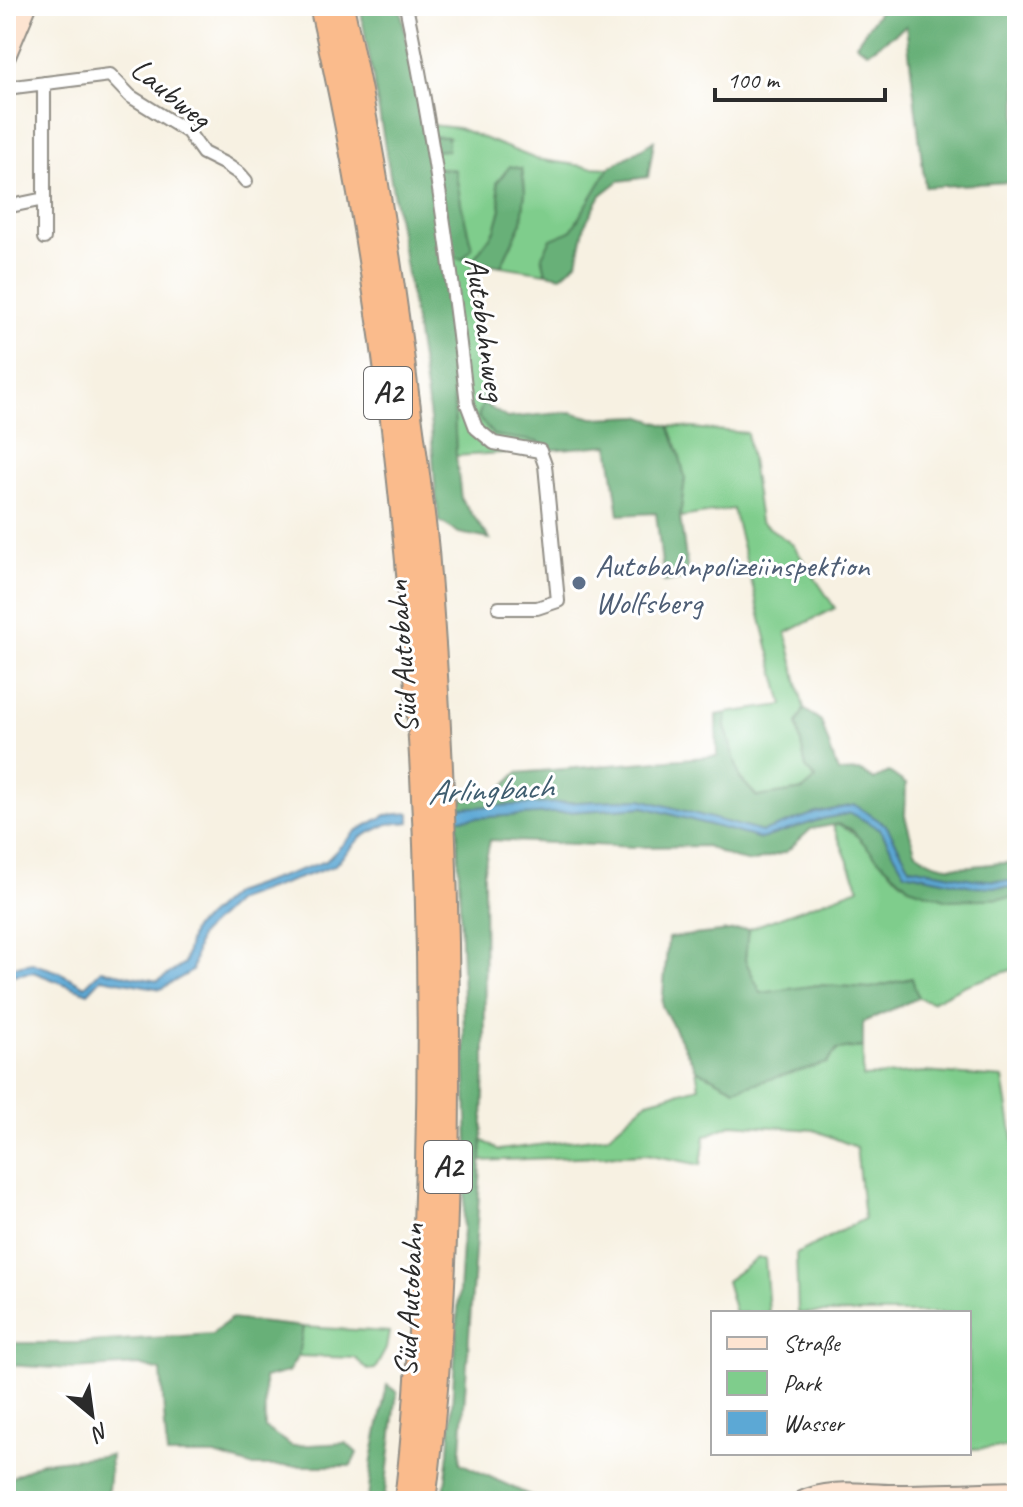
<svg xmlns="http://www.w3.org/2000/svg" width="1023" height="1507" font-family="Caveat,sans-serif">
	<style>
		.green { fill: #7fcd8c; stroke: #557c5c; stroke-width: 2 }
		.forest { fill: #67b078; stroke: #496e52; stroke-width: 2 }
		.water { fill: #5ca8d5; stroke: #446a80; stroke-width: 2 }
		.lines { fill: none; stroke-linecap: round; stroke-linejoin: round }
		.street-casing { stroke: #918e86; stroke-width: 16 }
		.secondary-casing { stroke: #918e86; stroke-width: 22 }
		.highway-casing { stroke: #918e86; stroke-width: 26 }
		.street { stroke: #fff; stroke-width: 12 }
		.secondary { stroke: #fde4d1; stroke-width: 18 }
		.highway { stroke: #fabb8c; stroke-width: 22 }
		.service-dot { fill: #5c6f8a; stroke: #fff; stroke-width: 3 }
		.labels { text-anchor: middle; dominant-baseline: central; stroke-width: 6; stroke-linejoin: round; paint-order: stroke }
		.shield { fill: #fff; stroke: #6b6b6b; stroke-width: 2 }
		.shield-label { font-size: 30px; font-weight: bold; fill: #2b2b2b }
		.street-label { font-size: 32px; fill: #2b2b2b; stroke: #fff }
		.service-label { font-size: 32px; fill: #4e5e75; stroke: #fff; text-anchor: start }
		.water-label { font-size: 34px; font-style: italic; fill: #3f5d6f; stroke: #fff }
	</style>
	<rect width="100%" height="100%" fill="#fff"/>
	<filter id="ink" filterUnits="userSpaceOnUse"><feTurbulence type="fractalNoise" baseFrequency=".0125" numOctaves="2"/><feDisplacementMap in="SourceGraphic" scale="16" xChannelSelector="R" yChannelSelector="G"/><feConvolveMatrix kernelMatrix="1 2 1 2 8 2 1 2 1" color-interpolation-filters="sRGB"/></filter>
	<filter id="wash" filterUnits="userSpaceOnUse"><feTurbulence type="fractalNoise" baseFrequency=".006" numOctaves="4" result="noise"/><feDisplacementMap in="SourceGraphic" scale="32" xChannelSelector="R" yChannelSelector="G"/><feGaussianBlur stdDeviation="1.8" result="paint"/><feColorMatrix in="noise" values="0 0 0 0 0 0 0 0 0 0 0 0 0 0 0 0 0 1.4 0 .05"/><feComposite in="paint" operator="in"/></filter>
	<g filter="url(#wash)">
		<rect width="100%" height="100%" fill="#f7f1e2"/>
		<!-- green -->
		<path class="green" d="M423,124L458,128L536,159L590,167L609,168L571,231L542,256L546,273L501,266L522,222L525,191L522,169L497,182L501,209L495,230L472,261L483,403L478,417L540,442L549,450L456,456L451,341L442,254L461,203L455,170L431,167L425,150L448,138L423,137Z
			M669,426L747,433L760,521L793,545L835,608L786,633L804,709L797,724L806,768L816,779L804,790L758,797L740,779L725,726L727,713L783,705L733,509L680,517L685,478L679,453Z
			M838,824C866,835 881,868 907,885C916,891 1000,897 1017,898V968L963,986L932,1002L918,998L911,978L871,988L818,985L761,994L745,960L748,929L859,888L833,825Z
			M863,1047V1077L924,1072L1003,1078L1017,1162V1447L969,1449V1313H798L796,1254L864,1219L856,1147L814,1130L733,1124L705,1136L701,1165L647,1154L481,1161L482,1140L499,1150L608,1136L648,1101L699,1087L696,1069L735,1089L837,1050Z
			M758,1258H765L769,1313H735L726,1281Z
			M303,1327L389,1332L386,1349L375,1369L368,1370L355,1358L298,1356Z"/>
		<!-- forest -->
		<path class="forest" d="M360,6H400L423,124V136L448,137V150L425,151L431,167L455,170L461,203L472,248L463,259L442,255L451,341L456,456L461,499L490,539L459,533L439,521C433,484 434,448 429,411C409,276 384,141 360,6Z
			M883,6H1017V194L1010,182L925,187L906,26L868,52L856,44Z
			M654,141L648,177L619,181L601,195L585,224L577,262L561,276L546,273L542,256L551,239L571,231L609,168Z
			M510,166L522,169L525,191L522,222L501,266L472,261L495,230L501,209L497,182Z
			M483,403L507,418L571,412L593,418L639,416L669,426L679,453L685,478L680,517L689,579L664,582L656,513L619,515L609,445L549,450L539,442L493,435L478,417Z
			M804,709L821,721L838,772L861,771L874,780L889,772L906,784L905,816L915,851C920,855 926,860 932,862C960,873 989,861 1017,863V882L973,879L910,867L886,825L855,805L816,813L762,832L641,799L457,808L459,800L494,796L517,773L717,756L716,715L727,713L725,726L740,778L757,797L803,790L816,779L806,768L797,724Z
			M644,807L761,839L822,819L851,813L880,829L905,872L972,886L1017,888V898L948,900L909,887L876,857L851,829L838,824L811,829L786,852L752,862L733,858L706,846L634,847L490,840L484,869L485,1063L482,1152L460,1463L542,1501H443L449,1453L468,1149L457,819Z
			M748,929L745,960L761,993L818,985L871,988L912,978L918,998L863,1022V1047L837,1050L827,1063L735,1089L696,1069L662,1006L668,938Z
			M230,1319L303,1327L298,1356L288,1372L264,1378L265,1428L292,1446L346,1443L357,1453L351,1466H251L215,1455H167L161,1371L139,1365L73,1369L6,1365V1343H76L212,1334Z
			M387,1385L397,1392L384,1501H368L372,1459Z
			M111,1455L107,1501H6V1480L42,1462Z"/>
		<!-- water -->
		<path class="water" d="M641,799L762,832L816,813L855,805L886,825L910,867L973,879L1017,882V888L972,886L905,872L880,829L851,813L822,819L761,839L644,807L457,819V808Z
			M410,813V822L388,824L361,837L334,866L237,900L199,936L192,971L161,989L102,978L88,993L33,972L6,976V968L32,963L59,972L85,986L101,970L158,981L184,964L192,930L233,893L326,861L356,831L386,815Z"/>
	</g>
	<g filter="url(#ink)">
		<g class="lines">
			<defs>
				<path id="street" d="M406,6C434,138 452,270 467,404L476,428L494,443L540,451L545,465L558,601L537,608H499
					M44,83V238
					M6,88L110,75L130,96L188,132L203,153L225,164L240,174L246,181
					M6,207L44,199"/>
				<path id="secondary" d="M6,56L27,6
					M802,1501C829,1487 864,1494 893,1494C935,1494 976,1492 1017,1491"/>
				<path id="highway" d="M321,6C368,207 395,413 412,618C426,799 432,980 427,1162C424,1275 419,1388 406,1501
					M342,6C371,134 391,263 407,393C414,446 422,498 427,551C438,681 444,812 447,943C450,1129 448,1316 424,1501"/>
			</defs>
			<!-- street casing -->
			<use href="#street" class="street-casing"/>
			<!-- secondary casing -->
			<use href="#secondary" class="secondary-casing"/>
			<!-- highway casing -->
			<use href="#highway" class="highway-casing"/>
			<!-- street -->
			<use href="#street" class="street"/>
			<!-- secondary -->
			<use href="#secondary" class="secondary"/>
			<!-- highway -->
			<use href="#highway" class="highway"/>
		</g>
	</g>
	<!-- markers -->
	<circle class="service-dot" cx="579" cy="583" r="8"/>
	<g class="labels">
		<!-- shield labels -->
		<g class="shield">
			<rect x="364" y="367" width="48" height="52" rx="6"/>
			<rect x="424" y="1141" width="48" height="52" rx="6"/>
		</g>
		<g class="shield-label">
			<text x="388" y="393">A2</text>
			<text x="448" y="1167">A2</text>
		</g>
		<!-- street labels -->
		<g class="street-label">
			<text transform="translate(171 93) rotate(39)">Laubweg</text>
			<text transform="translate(486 329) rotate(82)">Autobahnweg</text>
			<text transform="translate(402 657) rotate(-94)">Süd Autobahn</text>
			<text transform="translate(409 1300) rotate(-87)">Süd Autobahn</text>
		</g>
		<!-- service labels -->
		<g class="service-label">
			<text x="595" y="565">Autobahnpolizeiinspektion<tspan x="595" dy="37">Wolfsberg</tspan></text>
		</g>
		<!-- water labels -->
		<g class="water-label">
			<text transform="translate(490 789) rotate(-3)">Arlingbach</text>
		</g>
	</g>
	<!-- margin -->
	<rect width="1023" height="1507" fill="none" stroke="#fff" stroke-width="32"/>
	<!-- legend -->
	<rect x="711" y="1311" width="260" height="144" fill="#ffffff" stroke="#aaaaaa" stroke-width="2"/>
	<rect x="727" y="1337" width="40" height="12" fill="#fde4d1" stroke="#aaaaaa" stroke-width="2"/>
	<text x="783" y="1351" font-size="24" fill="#2b2b2b">Straße</text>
	<rect x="727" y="1371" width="40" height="24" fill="#7fcd8c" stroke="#aaaaaa" stroke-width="2"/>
	<text x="783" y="1391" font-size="24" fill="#2b2b2b">Park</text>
	<rect x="727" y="1411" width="40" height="24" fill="#5ca8d5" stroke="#aaaaaa" stroke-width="2"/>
	<text x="783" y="1431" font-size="24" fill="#2b2b2b">Wasser</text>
	<!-- north arrow -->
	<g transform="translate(92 1415) rotate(151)" stroke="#ffffff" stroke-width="6" paint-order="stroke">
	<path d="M0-6L14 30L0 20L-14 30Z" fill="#2b2b2b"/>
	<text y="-12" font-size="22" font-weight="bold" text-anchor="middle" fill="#2b2b2b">N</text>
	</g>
	<!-- scale -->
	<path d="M715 88v12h170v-12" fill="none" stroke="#2b2b2b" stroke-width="4"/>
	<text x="727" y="88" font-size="24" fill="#2b2b2b" stroke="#ffffff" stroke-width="6" paint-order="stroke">100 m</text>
</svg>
